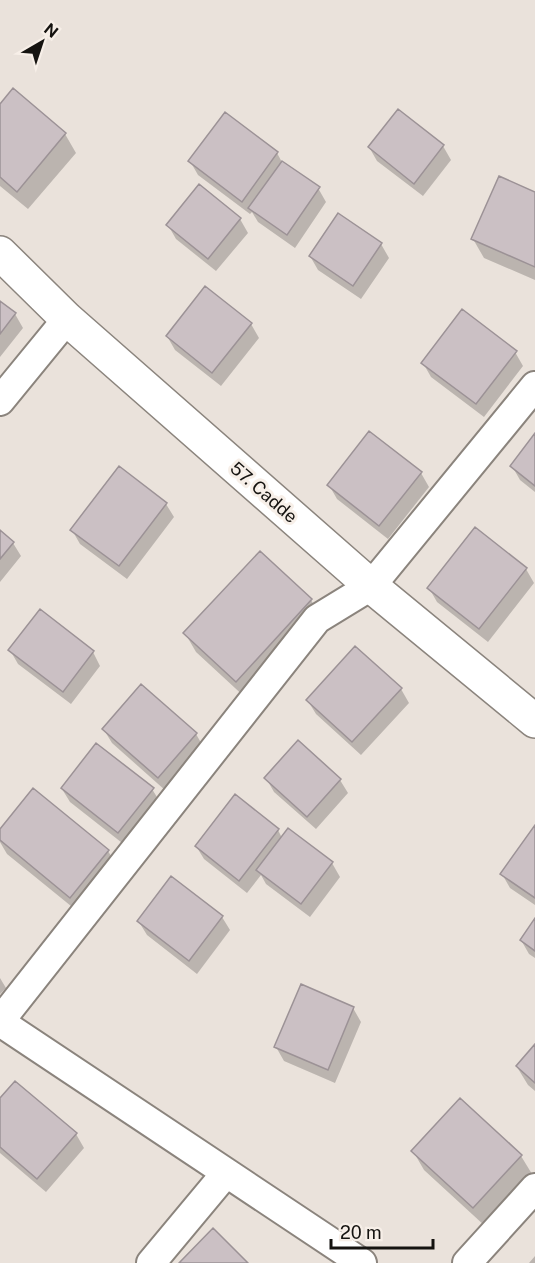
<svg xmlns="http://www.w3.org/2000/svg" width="535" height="1263" font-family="'Public Sans',sans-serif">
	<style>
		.shadow { fill: #0003 }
		.building { fill: #cbc0c4; stroke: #9c9296; stroke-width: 1.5 }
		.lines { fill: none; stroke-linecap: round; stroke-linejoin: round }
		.street-casing { stroke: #8b847d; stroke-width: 32 }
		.secondary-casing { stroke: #8b847d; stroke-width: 36 }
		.street { stroke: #fff; stroke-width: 28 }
		.secondary { stroke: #fff; stroke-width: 33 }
		.labels { text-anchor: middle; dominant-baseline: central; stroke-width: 6; stroke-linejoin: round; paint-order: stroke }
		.street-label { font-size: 18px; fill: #151310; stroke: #f7efe8 }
	</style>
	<rect width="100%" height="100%" fill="#eae2db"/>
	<!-- shadow -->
	<path class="shadow" d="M0,106L65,134L76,153L28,209L0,186Z
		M398,111L443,146L451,160L423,196L377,161L369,147Z
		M225,114L277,153L283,164L318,188L326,202L295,248L258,222L252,212L250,214L198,175L190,161Z
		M535,194V280L484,258L473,239Z
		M240,219L248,233L216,271L176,239L168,225Z
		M381,244L389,258L361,299L318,270L310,256Z
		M0,303L15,314L23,328L0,357Z
		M251,324L259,338L221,386L175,350L167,336Z
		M515,352L523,366L484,417L431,377L423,363Z
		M535,436V492L520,480L512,466Z
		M421,473L429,487L388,539L337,499L329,485Z
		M166,504L174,517L127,579L80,544L72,530Z
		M0,532L13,543L21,556L0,582Z
		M260,553L311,600L322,619L248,700L196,652L185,633Z
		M526,569L534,583L488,642L437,602L429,588Z
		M10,650L93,652L100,666L71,704L18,664Z
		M141,686L196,734L204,748L166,791L112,743L104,730Z
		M401,689L409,703L361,755L316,714L308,701Z
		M266,778L340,780L348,793L316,829L274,792Z
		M62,789H152L160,802L126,846L70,802Z
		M535,828V905L510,888L502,874Z
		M278,830L282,838L332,863L340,877L310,917L266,884L261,875L247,893L204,859L196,846Z
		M0,831L108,851L119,869L82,915L7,854L0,842Z
		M222,917L230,930L197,974L147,935L139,922Z
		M535,920V958L529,954L521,940Z
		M0,978L6,988L0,994Z
		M353,1008L361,1022L335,1083L284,1061L276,1047Z
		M535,1046V1091L528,1085L517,1067Z
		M0,1100L76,1134L84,1148L46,1192L0,1153Z
		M413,1151L521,1156L532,1174L485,1226L424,1170Z
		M535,1256V1263H529Z"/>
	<!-- building -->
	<path class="building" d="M13,88L66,133L17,192L0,177V104Z
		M398,109L444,145L414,184L368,147Z
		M225,112L278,152L242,202L188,161Z
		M282,161L320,187L287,235L248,208Z
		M499,176L535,192V267L471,239Z
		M199,184L241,218L208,259L166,225Z
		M338,213L382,243L353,286L309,256Z
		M205,286L252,323L212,373L166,336Z
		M0,301L16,313L0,334Z
		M462,309L517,351L476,404L421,363Z
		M369,431L422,472L379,526L327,485Z
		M535,433V486L510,466Z
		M119,466L167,503L119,566L70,530Z
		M475,527L527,568L479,629L427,588Z
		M0,530L14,542L0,559Z
		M260,551L312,599L236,682L183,633Z
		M40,609L94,651L63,692L8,650Z
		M355,646L402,688L352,742L306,700Z
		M141,684L197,733L158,778L102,729Z
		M298,740L341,779L307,817L264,778Z
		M96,743L154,788L118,833L61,788Z
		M33,788L109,850L70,898L0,840V829Z
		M235,794L279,829L239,881L195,846Z
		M535,825V898L500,874Z
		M288,828L333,862L301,904L256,870Z
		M171,876L223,916L189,961L137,921Z
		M535,918V951L520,940Z
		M301,984L354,1007L328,1070L274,1047Z
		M535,1044V1083L516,1066Z
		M15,1081L77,1133L37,1179L0,1147V1098Z
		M460,1098L522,1155L473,1208L411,1151Z
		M213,1228L248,1263H179Z"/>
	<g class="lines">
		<defs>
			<path id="street" d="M0,401L67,319
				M0,1021L317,619L371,586L535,386
				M0,1022L362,1263
				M151,1263L226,1173
				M467,1263L535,1188"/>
			<path id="secondary" d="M0,253L67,319L371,586L535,721"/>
		</defs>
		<!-- street casing -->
		<use href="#street" class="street-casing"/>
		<!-- secondary casing -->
		<use href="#secondary" class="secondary-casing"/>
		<!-- street -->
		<use href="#street" class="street"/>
		<!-- secondary -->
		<use href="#secondary" class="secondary"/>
	</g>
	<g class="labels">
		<!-- street labels -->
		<g class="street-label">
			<text transform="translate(264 492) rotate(41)">57. Cadde</text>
		</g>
	</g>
	<!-- north arrow -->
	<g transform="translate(42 42) rotate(39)" stroke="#f7efe8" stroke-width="4.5" paint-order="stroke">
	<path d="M0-4.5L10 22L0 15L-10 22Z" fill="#151310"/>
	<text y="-9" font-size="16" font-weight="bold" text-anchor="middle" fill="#151310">N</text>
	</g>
	<!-- scale -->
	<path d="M331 1239v9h102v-9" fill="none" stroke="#151310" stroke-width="3"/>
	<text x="340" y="1239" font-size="18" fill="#151310" stroke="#f7efe8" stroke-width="4.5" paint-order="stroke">20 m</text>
</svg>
